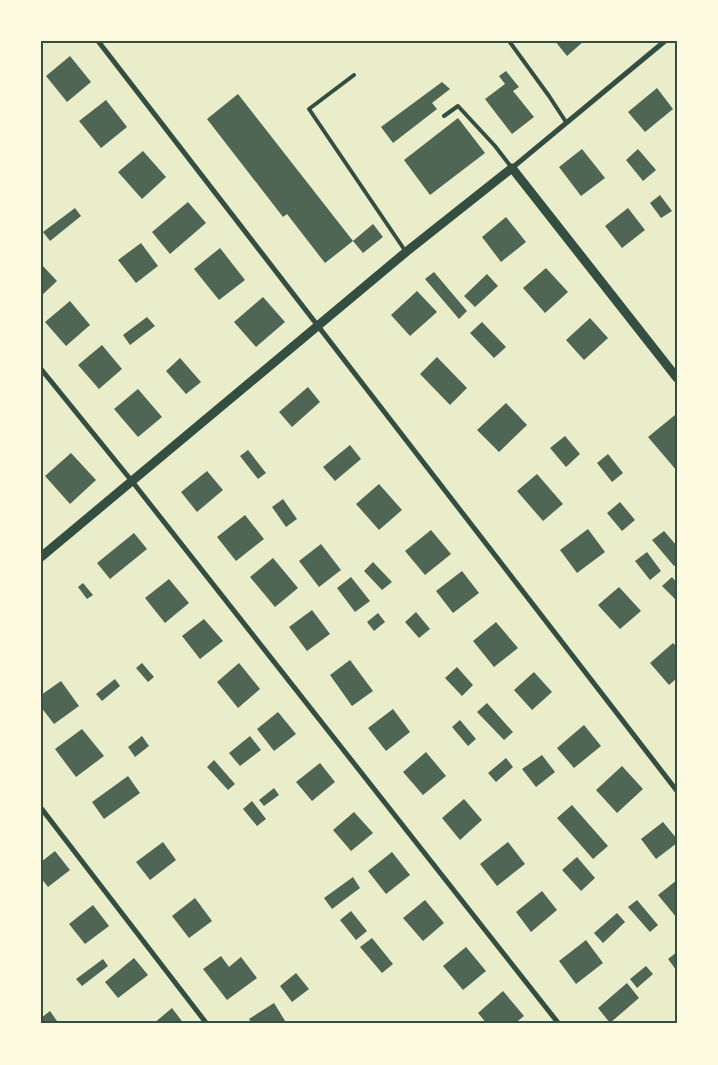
<svg xmlns="http://www.w3.org/2000/svg" width="718" height="1065" font-family="'Fira Sans',sans-serif">
	<style>
		.building { fill: #4f6655 }
		.lines { fill: none; stroke-linecap: round; stroke-linejoin: round }
		.service { stroke: #344e41; stroke-width: 4 }
		.minor { stroke: #344e41; stroke-width: 5 }
		.tertiary { stroke: #344e41; stroke-width: 9 }
		.neatline { fill: none; stroke: #344e41; stroke-width: 2 }
	</style>
	<rect width="100%" height="100%" fill="#e9edc9"/>
	<!-- building -->
	<path class="building" d="M555,41H584L567,56Z
		M70,56L91,82L67,102L46,76Z
		M506,71L519,87L513,91L534,117L512,134L485,99L505,84L499,76Z
		M442,82L450,89L432,103L437,109L393,143L381,127Z
		M657,88L673,109L645,132L628,112Z
		M238,94L353,241L325,263L287,214L283,217L207,119Z
		M106,100L127,127L101,148L79,121Z
		M458,118L485,153L430,195L404,160Z
		M582,149L605,178L581,196L559,167Z
		M638,149L656,170L643,181L626,160Z
		M143,151L166,177L142,199L118,172Z
		M660,195L672,211L661,218L650,203Z
		M188,202L206,223L170,254L152,232Z
		M75,208L81,216L50,241L43,232Z
		M628,208L645,230L622,248L605,226Z
		M506,217L526,242L501,262L482,237Z
		M373,224L383,237L363,253L353,241Z
		M141,243L158,266L136,283L118,260Z
		M220,248L245,280L219,300L194,269Z
		M41,264L57,281L41,296Z
		M546,268L568,292L545,313L523,288Z
		M434,272L467,311L459,319L425,279Z
		M487,274L498,286L475,307L464,296Z
		M417,291L437,312L410,336L391,315Z
		M263,297L285,322L256,347L234,322Z
		M70,301L90,325L66,346L45,322Z
		M147,317L155,326L130,345L123,335Z
		M590,318L608,338L584,360L566,340Z
		M482,322L506,347L494,358L470,333Z
		M102,345L122,369L99,389L78,365Z
		M437,357L467,388L450,405L420,374Z
		M180,358L201,382L186,394L166,371Z
		M308,387L320,402L292,427L279,412Z
		M138,389L162,417L138,437L114,409Z
		M506,403L527,425L499,452L477,430Z
		M675,415L677,417V471L648,437Z
		M565,436L580,454L566,467L550,448Z
		M350,445L361,459L335,481L323,467Z
		M248,450L266,473L258,479L240,456Z
		M71,453L96,480L70,504L45,476Z
		M608,454L623,473L612,482L597,463Z
		M207,471L223,490L197,512L181,492Z
		M537,474L563,504L543,521L517,491Z
		M379,484L402,510L379,530L356,504Z
		M283,499L297,519L286,527L272,507Z
		M620,502L635,520L622,531L607,513Z
		M245,515L264,539L236,561L217,537Z
		M588,529L605,552L577,573L560,550Z
		M431,530L451,554L425,575L405,551Z
		M664,531L677,546V564L674,566L652,540Z
		M134,533L147,549L110,579L97,563Z
		M321,544L341,570L319,587L299,561Z
		M647,552L661,571L650,580L635,561Z
		M273,558L298,588L275,607L250,577Z
		M373,562L392,582L382,590L364,571Z
		M462,571L479,593L453,613L436,591Z
		M351,577L370,601L355,612L337,588Z
		M672,577L677,583V601L662,586Z
		M169,579L189,603L165,623L145,598Z
		M83,583L93,595L87,599L78,587Z
		M619,587L641,611L620,629L598,605Z
		M312,610L330,634L307,651L289,627Z
		M416,612L430,629L419,638L405,622Z
		M378,613L385,622L374,631L367,622Z
		M204,619L223,641L200,659L182,636Z
		M496,622L518,648L494,667L473,641Z
		M673,643L677,647V678L669,685L650,663Z
		M350,660L373,691L352,706L330,675Z
		M142,663L154,677L148,682L136,668Z
		M239,663L260,689L238,708L217,682Z
		M457,667L473,685L462,696L445,678Z
		M534,672L552,692L532,710L514,690Z
		M115,679L120,686L102,701L96,694Z
		M61,681L79,706L54,724L41,707V695Z
		M487,703L513,732L504,740L477,712Z
		M393,709L410,732L386,751L368,728Z
		M278,712L296,734L274,751L257,729Z
		M460,720L476,739L468,746L452,727Z
		M584,725L601,746L574,768L557,748Z
		M82,729L104,756L76,777L55,749Z
		M142,736L149,746L135,757L128,747Z
		M250,736L261,750L240,766L229,753Z
		M426,752L446,776L423,795L403,772Z
		M542,755L555,772L536,787L522,769Z
		M506,758L513,767L496,782L488,773Z
		M214,760L235,784L228,790L207,767Z
		M320,763L335,782L312,801L296,782Z
		M622,766L643,789L617,813L596,790Z
		M128,776L140,793L104,819L92,802Z
		M274,788L279,795L264,806L259,800Z
		M464,799L482,820L460,840L442,818Z
		M252,801L266,819L257,826L243,809Z
		M572,805L608,846L593,859L557,818Z
		M354,812L373,833L351,851L333,830Z
		M663,822L677,839V843L656,859L641,839Z
		M163,842L176,860L150,880L136,862Z
		M508,842L525,864L497,886L480,864Z
		M55,851L70,870L48,887L41,878V862Z
		M392,852L410,875L386,894L368,871Z
		M577,857L595,878L581,891L562,870Z
		M353,877L360,888L332,909L324,898Z
		M677,880V918L658,895Z
		M542,891L557,910L531,932L516,912Z
		M195,898L212,921L189,938L172,916Z
		M425,900L444,923L423,941L403,918Z
		M637,900L658,925L650,932L628,907Z
		M93,905L109,926L85,944L69,924Z
		M351,911L367,931L356,940L340,920Z
		M617,913L625,922L603,943L594,933Z
		M372,938L393,964L382,973L360,947Z
		M586,940L603,963L576,984L559,961Z
		M466,947L486,971L463,990L443,966Z
		M677,952V971L668,959Z
		M221,956L229,967L241,957L257,978L227,1000L203,969Z
		M134,958L148,975L118,998L105,982Z
		M103,959L108,966L82,986L76,979Z
		M646,966L653,974L637,988L630,979Z
		M296,973L309,989L292,1002L280,986Z
		M627,983L639,998L610,1023L598,1008Z
		M503,991L524,1016L514,1024H487L478,1013Z
		M274,1003L287,1024H252L249,1019Z
		M172,1008L184,1024H153Z
		M50,1011L59,1024H41V1018Z"/>
	<g class="lines">
		<!-- service -->
		<path class="service" d="M509,41L549,96L566,122
			M354,75L309,109L406,252
			M444,116L458,106L495,146L512,168"/>
		<!-- minor -->
		<path class="minor" d="M98,41L677,791
			M512,168L665,41
			M41,369L131,480L559,1024
			M41,808L207,1024"/>
		<!-- tertiary -->
		<path class="tertiary" d="M41,557L406,252L512,168L677,378"/>
	</g>
	<!-- border -->
	<rect width="718" height="1065" fill="none" stroke="#fefae0" stroke-width="85"/>
	<rect x="42" y="42" width="634" height="980" class="neatline"/>
</svg>
